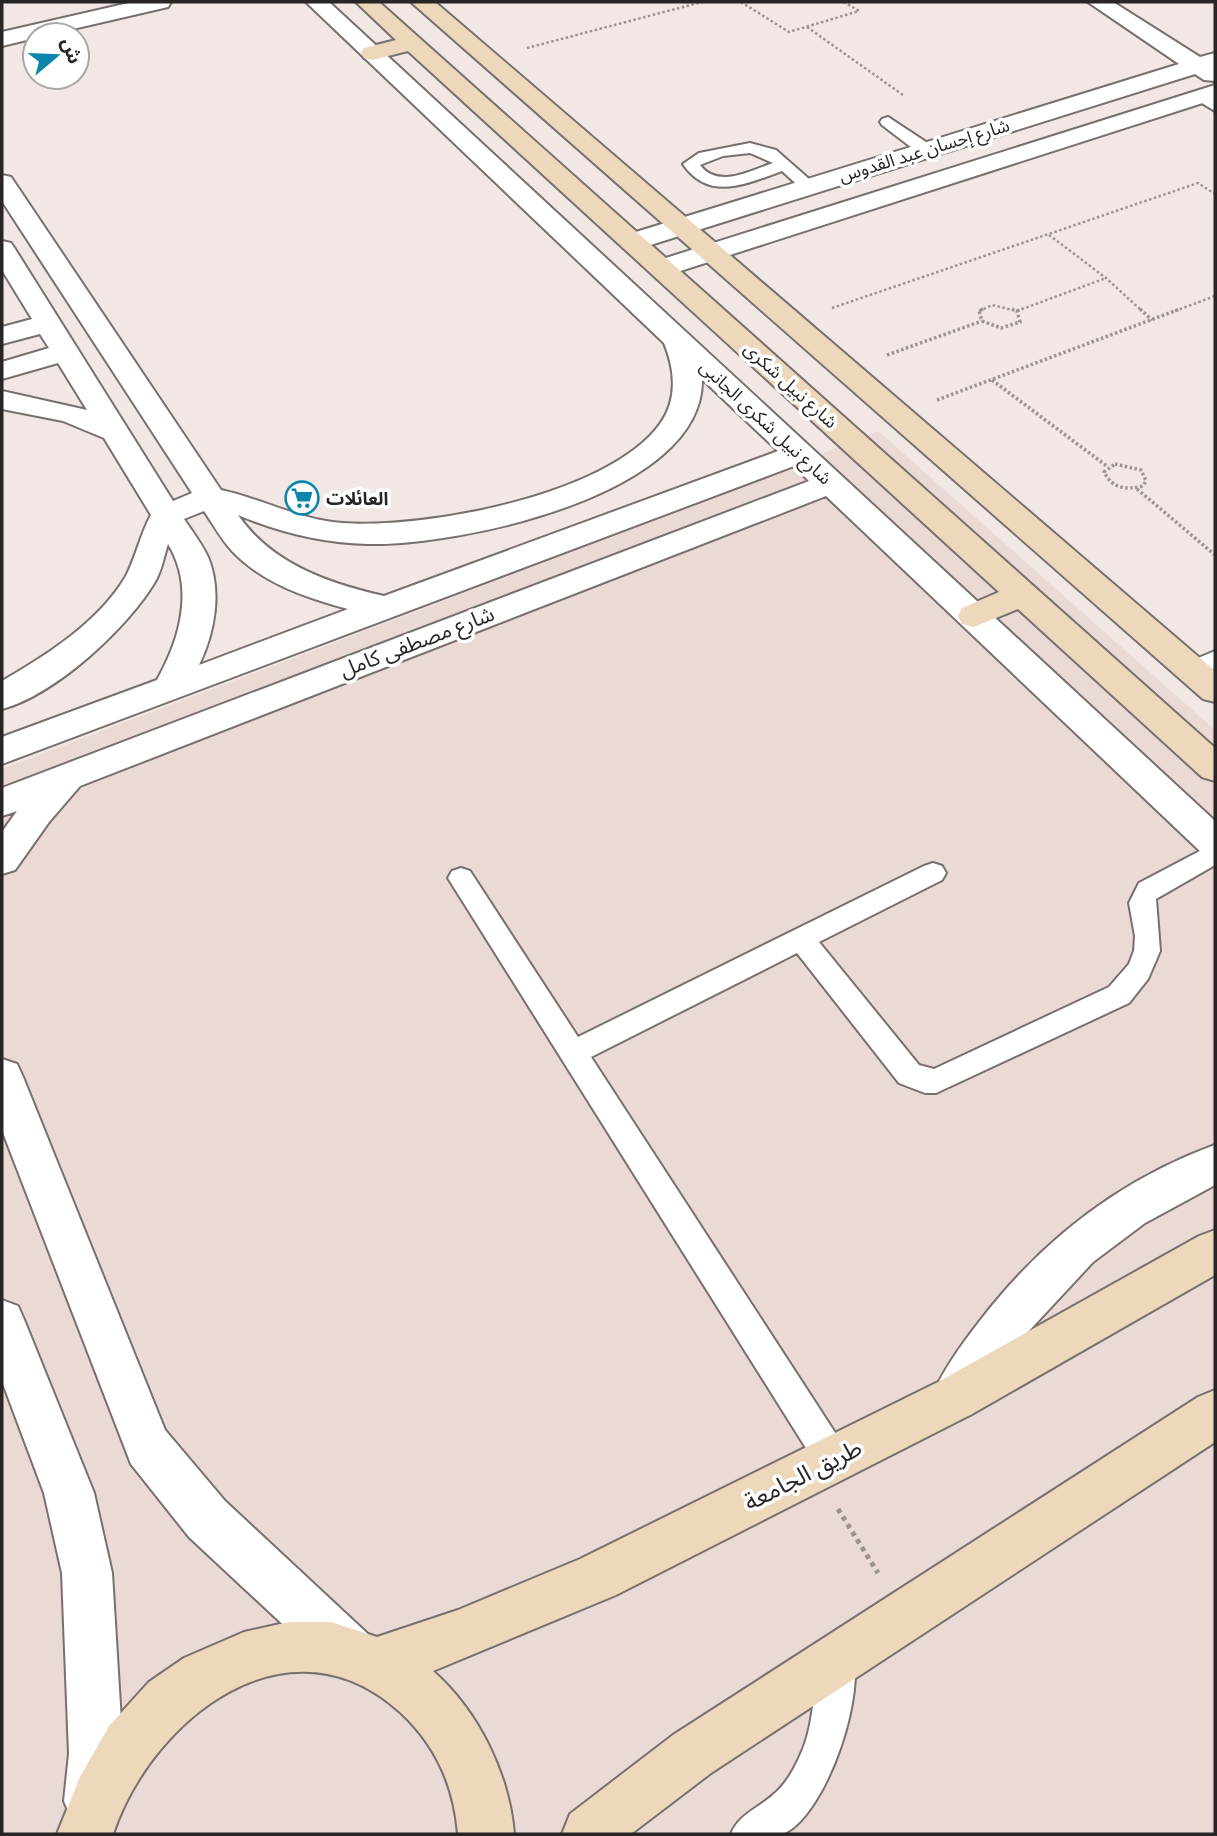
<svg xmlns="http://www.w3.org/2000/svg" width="1217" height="1836" font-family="'Roboto Condensed','Noto Sans Arabic',sans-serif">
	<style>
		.built { fill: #ebd9d5 }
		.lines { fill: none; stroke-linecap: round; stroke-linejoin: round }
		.lane-casing { stroke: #78706e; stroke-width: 4 }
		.street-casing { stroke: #78706e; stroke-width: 4 }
		.secondary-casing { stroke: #78706e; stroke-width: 4 }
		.path-far2 { stroke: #9a9392; stroke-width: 2.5; stroke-dasharray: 2.5 2.5; stroke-linecap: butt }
		.path-far1 { stroke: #9a9392; stroke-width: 3.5; stroke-dasharray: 2.5 2.5; stroke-linecap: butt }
		.path { stroke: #9a9392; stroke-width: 5; stroke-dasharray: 4.5 4.5; stroke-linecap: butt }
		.lane { fill: #fff; fill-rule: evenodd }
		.street { fill: #fff; fill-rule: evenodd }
		.secondary { fill: #edd8bc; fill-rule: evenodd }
		.labels { text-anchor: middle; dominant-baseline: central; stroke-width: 7; stroke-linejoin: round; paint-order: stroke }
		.far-street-label { font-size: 18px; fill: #282524; stroke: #fff }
		.far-poi-label { font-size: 18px; font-weight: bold; fill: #282524; stroke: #fff; text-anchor: start }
		.street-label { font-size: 21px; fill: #282524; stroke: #fff }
		.near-street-label { font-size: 24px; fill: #282524; stroke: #fff }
	</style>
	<rect width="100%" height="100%" fill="#f1e7e5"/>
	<!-- built -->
	<path class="built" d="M878,431L1215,730V1834H2V769L717,497Z"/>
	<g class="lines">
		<defs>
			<path id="lane" d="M1200,92L1215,99V111L1192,97L1194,94Z
				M888,117L932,146L934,150L932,154H920L882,125L880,122L882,119Z
				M750,143L776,150L817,186L809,191L803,190L782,171C746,184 709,202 683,164L699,153ZM750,153L773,163C750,171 718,189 700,165L723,156Z
				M1215,651V668L1192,678L1184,676L1180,670L1184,664Z
				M1215,843V865L1156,899L1160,951L1148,979L1129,1003L936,1093H925L899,1083L797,953L591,1057L845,1448L850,1460L845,1472L833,1477L821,1472L448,878L452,871L461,868L470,871L578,1037L924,866L933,863L942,866L946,873L942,880L819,942L919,1065L934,1069L1109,987L1129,964L1134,951L1135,936L1129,903L1139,883Z
				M838,1641L851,1646C868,1689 828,1811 785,1833C772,1836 746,1834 731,1834C739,1814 758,1809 774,1794C785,1785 793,1771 799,1758C817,1723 811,1682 825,1646Z"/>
			<path id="street" d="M133,2H171L168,7L47,35H35V38L2,46V32Z
				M306,2H329L1215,821V857L1202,853L826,496L80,786L49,822L15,870L2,874V832L17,811L2,816V788L809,481L794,466L2,764V737L157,680C180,639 195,588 168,544C164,556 162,569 156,580C129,627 55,695 2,709V681C47,655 99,622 126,576C136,557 140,535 151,515L104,438L63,421L2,409V391L87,410L58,363L2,379V362L49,348L40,334L2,344V327L32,319L2,270V241L11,243L15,249L173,501L192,493L2,201V175L11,177L221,490C263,499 299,520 343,523C426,529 609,495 660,424C678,399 675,370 664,343ZM702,379L778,451L384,596C328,583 272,564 238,515C281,533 322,543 368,544C457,546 704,496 702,379ZM204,511C213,524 221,539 232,551C262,583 307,598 348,609L199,665C215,632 222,591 208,557C202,544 192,531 184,519Z
				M1088,2H1113L1200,57L1215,53V81L1204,80L1195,74L641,248L632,250L623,248L619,242L623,236L1179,64Z
				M1215,85V99L671,274L662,276L653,274L649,268L653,262Z
				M2,1059L17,1064L23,1077L165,1430L225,1501L371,1637L379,1655L371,1673L353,1681L335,1673L189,1537L131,1464L2,1130Z
				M1215,1145V1185L1145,1223L1093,1262L1027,1333L972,1414L955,1421L938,1414L931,1398C943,1370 961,1345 979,1322C1041,1241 1119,1180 1215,1145Z
				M2,1300L18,1306L25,1322L94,1493L112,1573L123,1754L118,1801L110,1820L91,1828L72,1820L64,1801L69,1754L62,1573L44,1493L2,1381Z"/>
			<path id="secondary" d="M356,2H379L1215,748V781L1202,777L1018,609L974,627L962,624L958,616L962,608L999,592L408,51L372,60L364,58L361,53L364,48L396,40Z
				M411,2H435L1215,671V702L1203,699Z
				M1215,1230V1275L972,1414L616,1595L433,1671C478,1711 509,1773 514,1834H458C454,1786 436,1745 400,1712C289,1611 152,1718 113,1834H57L80,1777L109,1726L149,1682L184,1658L244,1632L289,1622H331L377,1637L458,1610L580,1559L938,1382L1199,1236Z
				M1215,1390V1442L711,1773L631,1834H562L570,1814L673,1735L1198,1397Z"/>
		</defs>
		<!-- lane casing -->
		<use href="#lane" class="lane-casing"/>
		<!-- street casing -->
		<use href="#street" class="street-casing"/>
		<!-- secondary casing -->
		<use href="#secondary" class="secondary-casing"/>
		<!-- path-far2 -->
		<path class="path-far2" d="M741,2L789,32L859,11L844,2
			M807,27L903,95
			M527,48L702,2
			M1049,235L1106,278L1142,311
			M832,308L1198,183L1215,194
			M979,311L992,305L1017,311
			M1017,311L1106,278
			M1175,311L1215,296"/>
		<!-- path-far1 -->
		<path class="path-far1" d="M983,309L979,311L982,321L1001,328L1020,322L1017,311L1012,309
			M1140,309L1152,320
			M1017,311L1022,309
			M887,355L982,321
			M992,380L1108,467
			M937,400L1180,309
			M1115,464L1141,470L1146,481L1143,486C1125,490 1113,489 1104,472Z
			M1137,489L1215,555"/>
		<!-- path -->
		<path class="path" d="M838,1509L878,1573"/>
		<!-- lane -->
		<use href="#lane" class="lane"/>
		<!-- street -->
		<use href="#street" class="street"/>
		<!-- secondary -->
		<use href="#secondary" class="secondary"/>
	</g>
	<!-- icons -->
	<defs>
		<symbol id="supermarket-ring" viewBox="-11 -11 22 22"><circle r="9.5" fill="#fff" stroke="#0b86aa" stroke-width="1.5"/><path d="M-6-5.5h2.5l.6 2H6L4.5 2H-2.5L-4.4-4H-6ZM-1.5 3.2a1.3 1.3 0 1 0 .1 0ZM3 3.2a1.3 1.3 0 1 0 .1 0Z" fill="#0b86aa"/></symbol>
	</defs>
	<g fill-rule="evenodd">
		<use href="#supermarket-ring" x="283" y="479" width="38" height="38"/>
	</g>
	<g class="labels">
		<!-- far-street labels -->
		<g class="far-street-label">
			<text transform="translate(924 150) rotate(-17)">شارع إحسان عبد القدوس</text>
			<text transform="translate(791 385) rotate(42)">شارع نبيل شكرى</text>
			<text transform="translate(766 422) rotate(43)">شارع نبيل شكرى الجانبى</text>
		</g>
		<!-- far-poi labels -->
		<g class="far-poi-label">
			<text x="326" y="498">العائلات</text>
		</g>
		<!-- street labels -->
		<g class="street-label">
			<text transform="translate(417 642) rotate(-21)">شارع مصطفى كامل</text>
		</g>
		<!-- near-street labels -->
		<g class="near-street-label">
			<text transform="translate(803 1475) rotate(-27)">طريق الجامعة</text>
		</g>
	</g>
	<!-- border -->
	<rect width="1217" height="1836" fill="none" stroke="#282524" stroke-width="7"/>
	<!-- north arrow -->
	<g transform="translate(56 56) rotate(71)"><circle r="33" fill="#ffffff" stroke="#a9a8a7" stroke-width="2"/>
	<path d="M0-5L12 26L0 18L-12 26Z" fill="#0b86aa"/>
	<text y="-10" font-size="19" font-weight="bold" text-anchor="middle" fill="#282524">ش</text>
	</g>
</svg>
